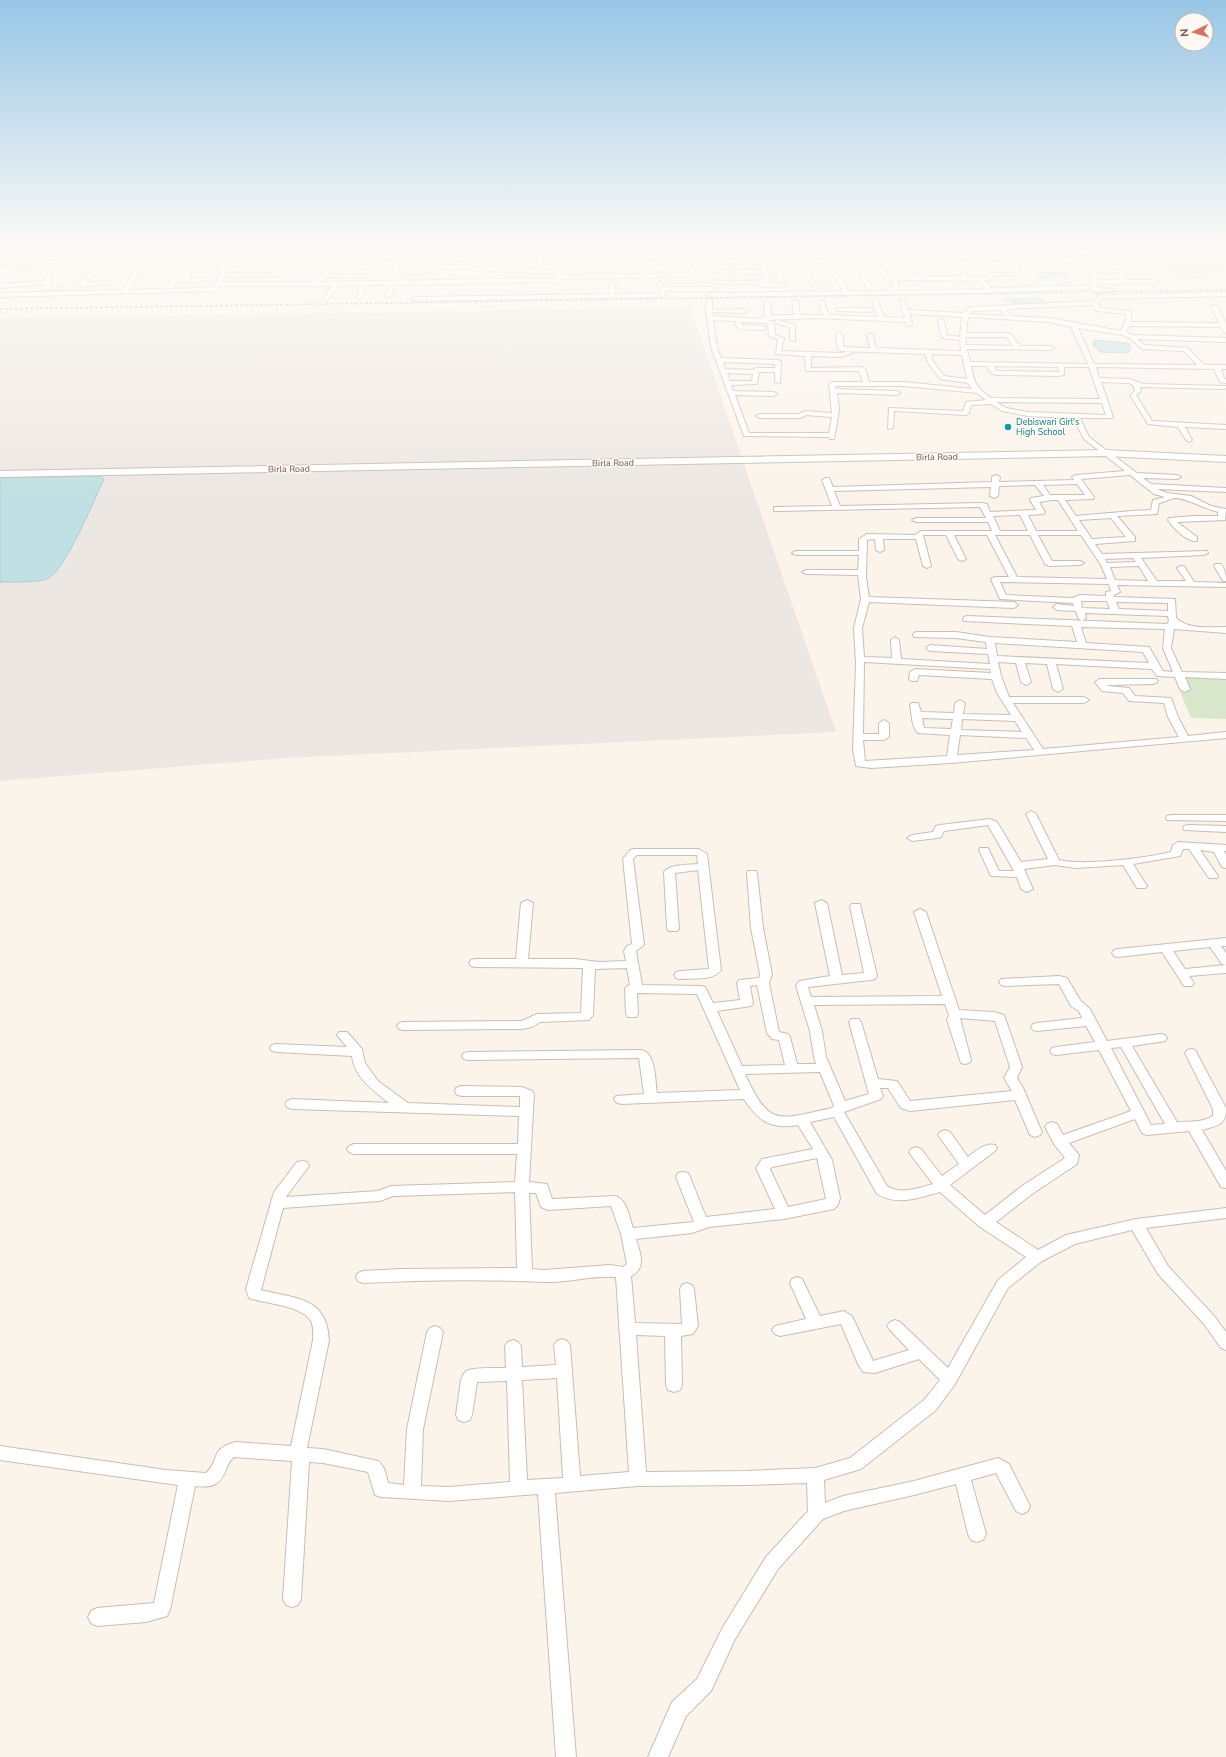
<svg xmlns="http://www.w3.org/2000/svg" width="1226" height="1757" font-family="'Nunito Sans',sans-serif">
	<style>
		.industrial { fill: #ede7e3 }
		.green { fill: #d8e7cb }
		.water { fill: #c1e0e3; stroke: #a8d0d4 }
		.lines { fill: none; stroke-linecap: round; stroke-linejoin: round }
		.minor-tunnel { stroke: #d9cec4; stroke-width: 6; stroke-dasharray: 6 3; stroke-linecap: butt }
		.minor-casing { stroke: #ccbcb2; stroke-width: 2 }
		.tertiary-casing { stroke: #ccbcb2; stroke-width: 2 }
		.minor { fill: #fff; fill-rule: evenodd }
		.tertiary { fill: #fff; fill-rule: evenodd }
		.rail { stroke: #b6aac4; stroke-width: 1.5; stroke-dasharray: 3 2; stroke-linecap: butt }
		.culture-dot { fill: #0f9aa8; stroke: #fdf8f2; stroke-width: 1.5 }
		.labels { text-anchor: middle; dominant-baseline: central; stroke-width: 3; stroke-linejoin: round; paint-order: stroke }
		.far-culture-label { font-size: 9px; fill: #0d838f; stroke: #fdf8f2; text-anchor: start }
		.far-street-label { font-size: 9px; fill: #745a50; stroke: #fdf8f2 }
	</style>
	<rect width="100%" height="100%" fill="#fbf4eb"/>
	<!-- industrial -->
	<path class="industrial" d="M690,307L836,732L286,758L0,781V319Z"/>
	<!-- green -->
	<path class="green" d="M1207,249L1226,272L1207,271L1206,279L1174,277L1158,249Z
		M721,251L754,252L756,262H718Z
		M1173,675L1226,676V719L1191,718Z"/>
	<!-- water -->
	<path class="water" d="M1039,272L1068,273V277L1040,278Z
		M1041,298L1048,304C1035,304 1016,309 1006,299Z
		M1094,340L1128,343L1131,349L1128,353L1100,352L1092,344L1096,343L1093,341Z
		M100,476L104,479C94,500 66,568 49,578C41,583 10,582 0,582V478Z"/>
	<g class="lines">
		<!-- minor-tunnel -->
		<path class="minor-tunnel" d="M1095,290L1099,295"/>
		<defs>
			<path id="minor" d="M10,249L138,251L141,253L138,255Z
				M154,249H159L155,254L152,252Z
				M231,249H236L227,262H255L256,259L267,249H275L271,251L260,262L334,264L340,258L343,260L339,265H366L371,259L381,257L392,249L452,250L457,253L455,258H481L487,249H492L485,259L493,261V267L536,269L539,249H544L541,270H557C555,254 556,249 573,249L564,252L561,259L615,260L620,249H703L708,262L695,270L694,274C714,284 742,281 764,280L762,274L716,273L713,271L716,269L762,270L759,262L762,260L765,262L770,281L767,283C743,284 713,287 690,277L561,279L558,282L395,285L391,296L388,298L385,296L390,285H366L362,297L359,299L356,297L361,285L338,286L328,300L326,301L323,299L332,286H220L215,291L0,297V293L122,290L135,272H123L114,284L80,287L77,285L87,275L100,265H60C53,271 49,276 51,286L62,287V289H47L45,284L0,288V284L45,281L48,272L54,264H0V260L128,262L131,264L126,269L142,271L128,290L165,289L172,279L183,278L191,262L222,261L225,257H188L185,255L186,254L228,253ZM624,251H643L642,252L645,254L699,253L702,260L647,261L644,263L642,274L562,275L561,262L617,264L620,262ZM394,253L451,254L450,260L488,263V267L434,264L424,270L398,269L402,258L388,257ZM383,260H397L392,270L403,273L401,275L404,277L408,274L427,273L435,268L557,274L556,278L320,282L326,277L368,278V276L366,275L330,274L336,268H369L375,261ZM698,264L690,268L689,273L647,274L649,265ZM107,265H123L110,281L85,282ZM195,265H220L218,280L213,287L171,289L176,282L207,281V279L205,278H188ZM225,265L279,266L277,273H224ZM284,266L330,267L314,282H222L224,277L281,276Z
				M292,249H297L291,258L275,259L272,257L275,255H288Z
				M721,249L745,251L746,262L743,264L740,262V253L719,252Z
				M772,249H796L777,251L780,262L776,263L787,286L760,287L757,285L760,283H781L770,262L774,261Z
				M814,249H820L824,253L849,291H895L885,289L894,287L891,279L883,277L874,261L877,259L880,261L888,276L904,277L901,260L904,258L907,260L909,276H919L915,263L912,259L915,257L921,263L924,276H962L956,258L950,249H977L957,251L962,258L967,277H989L988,275L991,273H1015L1011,258L1016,257L1020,275L994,276V280L984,281L991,288L1092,285L1091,260L1094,258L1097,260V268L1124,270L1125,280H1156L1159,282L1156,284H1098V288L1113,289L1114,290L1111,292H1095L1092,289L985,293L710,297L707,295L710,293L843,291L826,263ZM1097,271L1119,272L1120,280H1097ZM897,280L978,281L985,289L897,291L900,289Z
				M833,249H839C849,259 872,275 872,290H868L858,272Z
				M860,249H865L866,251H891L894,253L891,255H865Z
				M1027,249H1056L1095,252L1098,254L1095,256Z
				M1118,249H1123L1124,256H1120Z
				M1132,249H1137L1139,256L1146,258L1147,269H1143L1141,260L1135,258Z
				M1033,256L1036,258L1039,272L1034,271L1030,258Z
				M1068,257L1073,258V270L1068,269Z
				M799,261H803L816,285L829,286V288L812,287Z
				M25,267L27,268V270L0,273V269Z
				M613,281L616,283L614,294L660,293L661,289L656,283L659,281L666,287H712L715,289L712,291H666L665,295L662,297L415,301L412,299L415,297L609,294L610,283Z
				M1226,292V296L1102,299L1098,303L1100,308L1131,311V322L1219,323L1211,306L1216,305L1226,323V333L1224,332L1221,327L1129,326L1126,332L1133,335L1226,338V342L1137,339L1144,345L1188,348L1204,365H1226V369H1221L1224,379H1226V383L1220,382L1214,369L1096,367L1099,378L1130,379L1143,384L1226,386V388L1224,389L1140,387L1141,391L1136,395L1152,421L1226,425V429L1185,427L1192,440L1189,442L1186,440L1178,427L1148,424L1130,395L1135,391L1133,385L1129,383L1101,382L1113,417L1112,418H1080L1089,437L1137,473L1177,475L1181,477L1177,479L1143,478L1151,484L1226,488V492L1157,489L1167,493L1191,496L1211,506L1226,509L1225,520L1177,522L1197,537V541C1187,542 1173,528 1168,520L1169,518L1194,516H1218V512C1205,509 1187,498 1175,498C1170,499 1164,502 1159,503L1157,514L1117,516L1135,537V541L1095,544L1102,554L1207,551L1208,553L1204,555L1141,558L1157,581H1186L1177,568L1181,566H1184L1194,582L1226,583V587L1117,585L1120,592L1114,595V597L1175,599L1176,618C1189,630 1210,627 1226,627V633L1174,629L1171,648L1182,672L1226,673V679L1185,677L1190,689L1185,692L1180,689L1175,677L1157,676L1152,669L1056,664L1063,689L1058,692L1053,689L1047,664L1025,663L1031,682L1026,685L1021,682L1016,663L998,662L1001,676L1009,697H1084L1089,700L1084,703H1013L1043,749L1179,737L1168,717L1164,703L1129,701L1123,693L1102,691L1095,682L1100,679H1156L1158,681L1156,683L1153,684L1107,685L1108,686L1129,688L1135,696L1171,698L1178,717L1188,736L1226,732V738L951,763L871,768L856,766L853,750L856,663L854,628L861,599L858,575L806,574L802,572L806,570H858L859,555H796L792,553L796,551H859V539L867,534L915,535L921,531H992L988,522H916L912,520L916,518H986L980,507L777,511H774V507L832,506L822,480L826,478H829L833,487L992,482V477L996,475L1000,477L999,482L1074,480L1072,477L1076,475L1125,471L1084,439L1073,418L1028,416L1002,411L991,404L971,405L969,413L966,415L894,411L893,428L888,429L889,408L963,411L966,402L986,400L977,393L904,386H835L836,389L897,391L900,393L897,395L837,393L839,410L834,439H830L829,437L744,436L711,347L706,310L707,299L712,300V310L744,309L747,311L744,313L712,312L713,316L760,319L765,316L764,303L767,301L770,303L771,315H794L792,302L795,300L798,302L800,315H823L818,302L821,300L824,302L829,315L878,317L872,301L875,299L878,301L884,317L905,318L899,300H903L909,310L963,313L970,307L1093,301L1100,295ZM1093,305L1094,309L1097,311L1126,314V319L1121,331L1050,318L1010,316L1007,309ZM1001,310L1004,316L969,314L972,311ZM910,314L962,317L960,337L947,335L944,321L941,319L938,321L942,338L960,340L961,351L876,348L873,335L870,333L867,335L870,348L844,347L842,334L839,332L836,334L838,349L841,351L925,354L927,361L940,379L968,383L972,389L904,382H869L865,369L862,367L811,368V356L841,357L853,353L850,351L841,353L781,351L784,338L775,335L774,322L767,320L816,318L906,322L907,325L909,326L912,324ZM968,317L1050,322L1071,327L1088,364L970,362L967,349L1051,350L1054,348L1051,346H1020L1012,335L1008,333H966ZM713,320L735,321L737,327L740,329L763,330L766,328L763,326L742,325L741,322L768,323L769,336L778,339L776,354L805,356L806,371H859L863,382H832L829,384L832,413L805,411L799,414H759L756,416L759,418H800L806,415L832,417L829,433H749L735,395L774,396L777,394L774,392L733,391L731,385L757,384L759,372H775V382L780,383L781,362L778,360L721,358L717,347ZM1078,328L1122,335L1130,338L1142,349L1184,351L1197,365L1094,364ZM966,337H1007L1013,346L966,345ZM931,354L962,355L967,379L944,376L933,361ZM723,362L775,364V368H756L753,370L725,369ZM971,366H987L991,373L996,375L1058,376L1064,375V367H1089L1100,399L991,398C976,386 975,386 971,366ZM994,366L1058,367L1059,372L997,371ZM727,373L753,374L752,381H730ZM996,402L1102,403L1106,415L1028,412L1006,408ZM1130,475L1154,494L1165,497L1153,500L1151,510C1125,511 1101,514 1076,516L1065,500L1093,499L1094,497L1081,479ZM1077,484L1085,495H1050L1043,485ZM1035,485L1044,496L1031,498L1030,500L1036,510L990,512L987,504L981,503L840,506L834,491L991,487L990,496L994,498L998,496L999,486ZM1052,500H1058L1078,531H1036L1028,515L1044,514L1045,512L1039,502ZM1020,515L1028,531H1000L993,516ZM1111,518L1126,537L1092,539L1079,520ZM923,535H946L958,559L962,561L966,559L954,535H987L1009,577H995L991,579L1000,599L1073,603L1074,606L1057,604L1053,607L1057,610L1076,611L1078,618L1082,621L1086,618L1085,613L1168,616L1169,621L1167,624L967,616L964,617L963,619L964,621L1072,626L1077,642L990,637L956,632H917L914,633L913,635L914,637L956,638L986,642L987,649L930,645L926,648L930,651L988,654L990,664L901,659L899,640L895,637L891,640L892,658L864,657L862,628L869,602L1014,608L1018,605L1014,602L869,597L866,577L867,540L875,539L876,550L880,552L884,550L883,539H916L923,566L927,568L931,566ZM995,535H1030L1045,564L1049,566L1080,565L1084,563L1080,561H1052L1038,535H1081L1101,565L1107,579L1017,577ZM1133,558L1136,562L1107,563L1105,559ZM1139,566L1148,581L1115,580L1110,567ZM1000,582L1109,584L1111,591L1106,592V596L1080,595L1072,598L1006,595ZM1081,601H1107L1110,609L1082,608L1081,607L1082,605ZM1116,602L1168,603V611L1119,609ZM1081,627L1165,629L1163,648L1173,672L1163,671L1149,647L1086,643ZM995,643L1143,652L1149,663L997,656ZM864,662L990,669L991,673L915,669L910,672L909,679L911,681H917L919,675L992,679L997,693L1011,715L963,714L965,703L960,700L955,703L954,713L921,712L918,703H912L910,705C912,714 911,726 918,733L950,735L947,756L865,761L863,740H884L889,737V723L884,720L879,723V734H863ZM922,718L953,719L951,729L924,728ZM962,719L1015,721L1022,732L961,730ZM960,735L1026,738L1034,750L957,755Z
				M839,308H870L873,310L870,312L837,311V309Z
				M777,320L795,325V341L790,340V327L775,323L774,322Z
				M1215,564H1221C1225,570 1226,574 1226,581H1223L1214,566Z
				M1031,811L1036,814L1059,860C1082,866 1147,858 1171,852L1173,845L1178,842L1226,845V851H1224L1226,855V868L1222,867L1214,852L1200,850L1218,876L1217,878H1209L1189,849H1183L1180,856L1133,864L1147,886L1145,888H1137L1123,865L1076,868L1055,865L1024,869L1033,889L1027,892L1021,889L1017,877L991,876L979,850L980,848H988L999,871H1014L988,825L944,831L941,837L937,838L912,841L907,838L912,835L933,832L936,826L940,825L990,819L997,822L1021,862L1048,859L1026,814Z
				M1171,815H1226V821L1167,820L1166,818L1167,816Z
				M1188,825L1226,826V832L1184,830L1183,828L1184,826Z
				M634,849H699L707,854L721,970C713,981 692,978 680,979L676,978L674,975L676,972L680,971L709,969L698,870L675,873L679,929L677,931H669L667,929L664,872C670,864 688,865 698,864L697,855H637L633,859L644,945L636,951L642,985L701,986L705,987L713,1003L740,1000L737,983L739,980L759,978L760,974L751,928L747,873L748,871H756L757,873L763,928L772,974L769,983L779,1032L788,1034L790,1037L797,1064H816L814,1057L810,1031L796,986L799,981L830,976L815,903L821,900L827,903L842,975L864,973L850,906L852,904H860L877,976L875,979L871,980L808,987L811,997L942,996L914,912L920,909L926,912L959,1010L994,1012L1004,1015L1022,1067L1017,1078L1023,1088L1042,1132L1040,1135L1035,1137L1030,1135L1015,1100L910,1111L901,1108L888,1088H880L883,1096L881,1099L844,1112L887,1186C902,1195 918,1188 933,1184L911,1155L909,1152L911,1149L916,1147L921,1149L942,1176L959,1164L938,1135L940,1132L945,1130L950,1132L968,1157C976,1151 985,1142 995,1145L997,1148L995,1151L950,1185L985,1215L1022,1186L1065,1158L1054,1144L1045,1127L1047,1124L1052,1122L1057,1124L1063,1135L1131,1111L1099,1050L1056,1055L1052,1054L1050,1051L1052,1048L1056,1047L1095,1042L1086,1026L1037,1031L1033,1030L1031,1027L1033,1024L1037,1023L1082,1018L1079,1011L1071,1006L1059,984L1005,986L1001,985L999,982L1001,979L1059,976L1067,978L1080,1000L1090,1009L1107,1041L1161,1034L1165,1035L1167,1038L1165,1041L1132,1046L1177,1122C1191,1121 1201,1123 1213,1116V1109L1185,1053L1187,1050L1191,1049L1195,1050L1226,1108C1226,1127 1217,1125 1202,1130L1226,1171V1188L1221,1187L1189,1131L1147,1135L1142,1133L1135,1119L1069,1143L1079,1155L1077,1164L1032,1194L996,1222L1038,1250L1066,1235L1136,1219L1226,1208V1218L1146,1228L1168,1266L1214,1316L1226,1332V1350L1221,1348L1204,1324L1158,1274L1132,1230L1075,1244L1042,1261L1008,1288L955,1384L936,1410L861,1469L824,1480L825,1503L843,1496L914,1481L998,1458L1009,1464L1030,1506L1028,1511L1022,1514L1016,1511L996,1473L971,1480L986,1534L983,1540L977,1542L971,1540L968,1534L956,1484L914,1495L844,1511L823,1519L778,1569L735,1639L711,1691L686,1716L668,1757H648L672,1702L697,1679L723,1627L766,1557L808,1511L807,1483L747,1485L638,1486L555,1493L576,1757H556L538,1494L449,1501L381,1497L375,1495L368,1472L323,1463L309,1462L301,1599L298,1605L292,1607L286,1605L283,1599L292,1461L234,1457C230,1460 229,1463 227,1467C221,1485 213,1488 195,1486L170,1610L167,1616L146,1622L97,1626L91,1623L88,1617L91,1611L97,1608L154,1603L178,1485L0,1460V1446L166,1470L206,1473C221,1459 209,1449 236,1442L291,1446L313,1340C313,1334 314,1327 311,1321C301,1305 266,1304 249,1298L246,1289L274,1192L297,1162L302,1161L307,1162L309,1166L286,1197L378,1191L391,1186L515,1182L517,1154H354L349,1152L347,1149L349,1146L354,1144H518L519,1116L292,1109L287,1107L285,1104L287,1101L292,1099L389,1103C374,1091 354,1077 352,1056L276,1052L272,1051L270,1048L272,1045L276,1044L347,1047L337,1035L339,1032H347L362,1049L365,1063L378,1081L408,1103L520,1107V1096H461L456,1094L455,1091L456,1088L461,1086L522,1087L532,1091L534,1094L529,1182L547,1184L552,1199L615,1196C627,1199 629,1217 633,1228L694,1222L676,1177L678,1173L683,1172L688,1173L690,1177L706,1217L775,1209L756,1168L762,1159L813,1149L798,1125C771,1130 758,1121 744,1099L621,1104L616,1102L614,1099L616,1096L644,1094L639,1058L468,1060L464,1059L462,1056L464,1053L468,1052L642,1050C656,1054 655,1080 657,1093L740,1090L697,994L637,993L638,1014L636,1017H628L626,1014L625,989L627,986L630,985L627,968L595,969L593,1015L589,1020L540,1022L532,1027L522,1029L403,1030L399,1029L397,1026L399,1023L403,1022L522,1021L537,1014L581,1013L583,968L475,967L471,966L469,963L471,960L475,959H516L521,903L527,900L533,903L528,959H575L599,962L626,961L624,951L627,946L632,944L623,859L630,850ZM757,985L767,1033L772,1039L779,1040L785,1065L742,1066L717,1011L751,1006L753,1003L750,986ZM945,1004L949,1015L947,1020L961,1063L965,1064L969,1063L971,1060L960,1018L995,1021L1010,1067L1004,1078L1012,1091L910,1101L897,1081L878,1079L861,1022L859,1019H851L849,1022L869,1094L845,1101L826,1057L822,1031L814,1005ZM1121,1047L1165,1124L1151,1125L1111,1048ZM820,1072L834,1106L832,1108C779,1119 770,1129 745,1074ZM834,1117L877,1194C898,1206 918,1198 940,1192L980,1227L1026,1257L998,1280L948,1368L900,1322L895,1320L890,1322L887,1326L890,1330L909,1350L873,1361L852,1316L844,1311L820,1316L802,1279L797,1277L792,1279L790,1283L806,1319L775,1326L772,1330L775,1334L780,1336L841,1324L858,1364L863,1372L875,1373L919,1359L940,1380L924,1400L850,1458L815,1468L747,1471L646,1472L636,1335L665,1336L666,1385L668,1390L674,1392L680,1390L682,1385L681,1336L693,1334L698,1326L694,1289L692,1285L687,1283L682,1285L680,1289L682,1324L635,1323L631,1276C647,1268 640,1253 636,1239L692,1233L709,1227L784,1219L834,1209L838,1205L840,1198L832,1160L810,1122ZM817,1158L826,1199L788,1207L770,1169L772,1167ZM515,1192L517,1268L400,1269L363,1271L358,1273L356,1277L358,1281L363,1283C423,1280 483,1279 543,1282C567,1283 592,1275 616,1277L629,1472L580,1476L570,1345L567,1341L562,1339L557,1341L554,1345L556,1365L522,1367L521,1346L518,1342L513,1340L508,1342L505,1346L506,1368C498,1368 473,1367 466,1371C464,1373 462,1377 461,1380L456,1415L458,1420L464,1422L470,1420L472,1415L477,1382L507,1381L510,1482L449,1487L421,1486L423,1429L443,1332L440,1328L435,1326L430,1328L427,1332L407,1429L404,1485L388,1483C386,1475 385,1466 378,1461L323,1449L307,1448L329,1340C327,1296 295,1299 261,1290L283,1208L380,1201L393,1196ZM529,1193H536L541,1207L548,1210L611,1206L621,1234L627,1264L623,1267L610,1265L544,1270L532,1269ZM557,1378L563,1478L527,1480L522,1380Z
				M1226,938V946H1221L1226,953V965L1222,964L1210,947L1173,951L1185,969L1226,965V973L1189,976L1194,983L1192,986H1184L1162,952L1118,957L1114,956L1112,953L1114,950L1118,949Z"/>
			<path id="tertiary" d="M1094,249H1100L1097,260L1094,262L930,259L899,263L717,264L714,262L717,260L899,259L930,255L1091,258Z
				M1106,450L1226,456V462L1106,456L0,477V471Z"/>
		</defs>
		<!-- minor casing -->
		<use href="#minor" class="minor-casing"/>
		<!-- tertiary casing -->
		<use href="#tertiary" class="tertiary-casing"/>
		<!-- minor -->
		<use href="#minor" class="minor"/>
		<!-- tertiary -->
		<use href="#tertiary" class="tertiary"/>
		<!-- rail -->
		<path class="rail" d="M0,309L1226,290"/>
	</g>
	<!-- sky -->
	<linearGradient id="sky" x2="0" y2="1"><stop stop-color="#98c6e6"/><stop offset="0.5" stop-color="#fdfaf6"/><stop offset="1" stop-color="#fdfaf6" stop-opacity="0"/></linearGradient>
	<rect width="1226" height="495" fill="url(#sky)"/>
	<!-- markers -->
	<circle class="culture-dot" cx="1008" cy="427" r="4"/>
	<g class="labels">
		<!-- far-culture labels -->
		<g class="far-culture-label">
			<text x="1016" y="422">Debiswari Girl's<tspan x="1016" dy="10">High School</tspan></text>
		</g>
		<!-- far-street labels -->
		<g class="far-street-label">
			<text transform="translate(937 457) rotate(-1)">Birla Road</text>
			<text transform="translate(613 463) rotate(-1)">Birla Road</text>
			<text transform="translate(289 469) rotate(-1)">Birla Road</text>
		</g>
	</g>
	<!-- north arrow -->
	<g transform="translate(1194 32) rotate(265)"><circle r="19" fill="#fdf8f2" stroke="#c6b9b1"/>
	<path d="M0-3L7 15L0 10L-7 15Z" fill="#d7705e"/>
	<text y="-6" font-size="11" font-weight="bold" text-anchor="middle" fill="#745a50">N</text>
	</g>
</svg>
